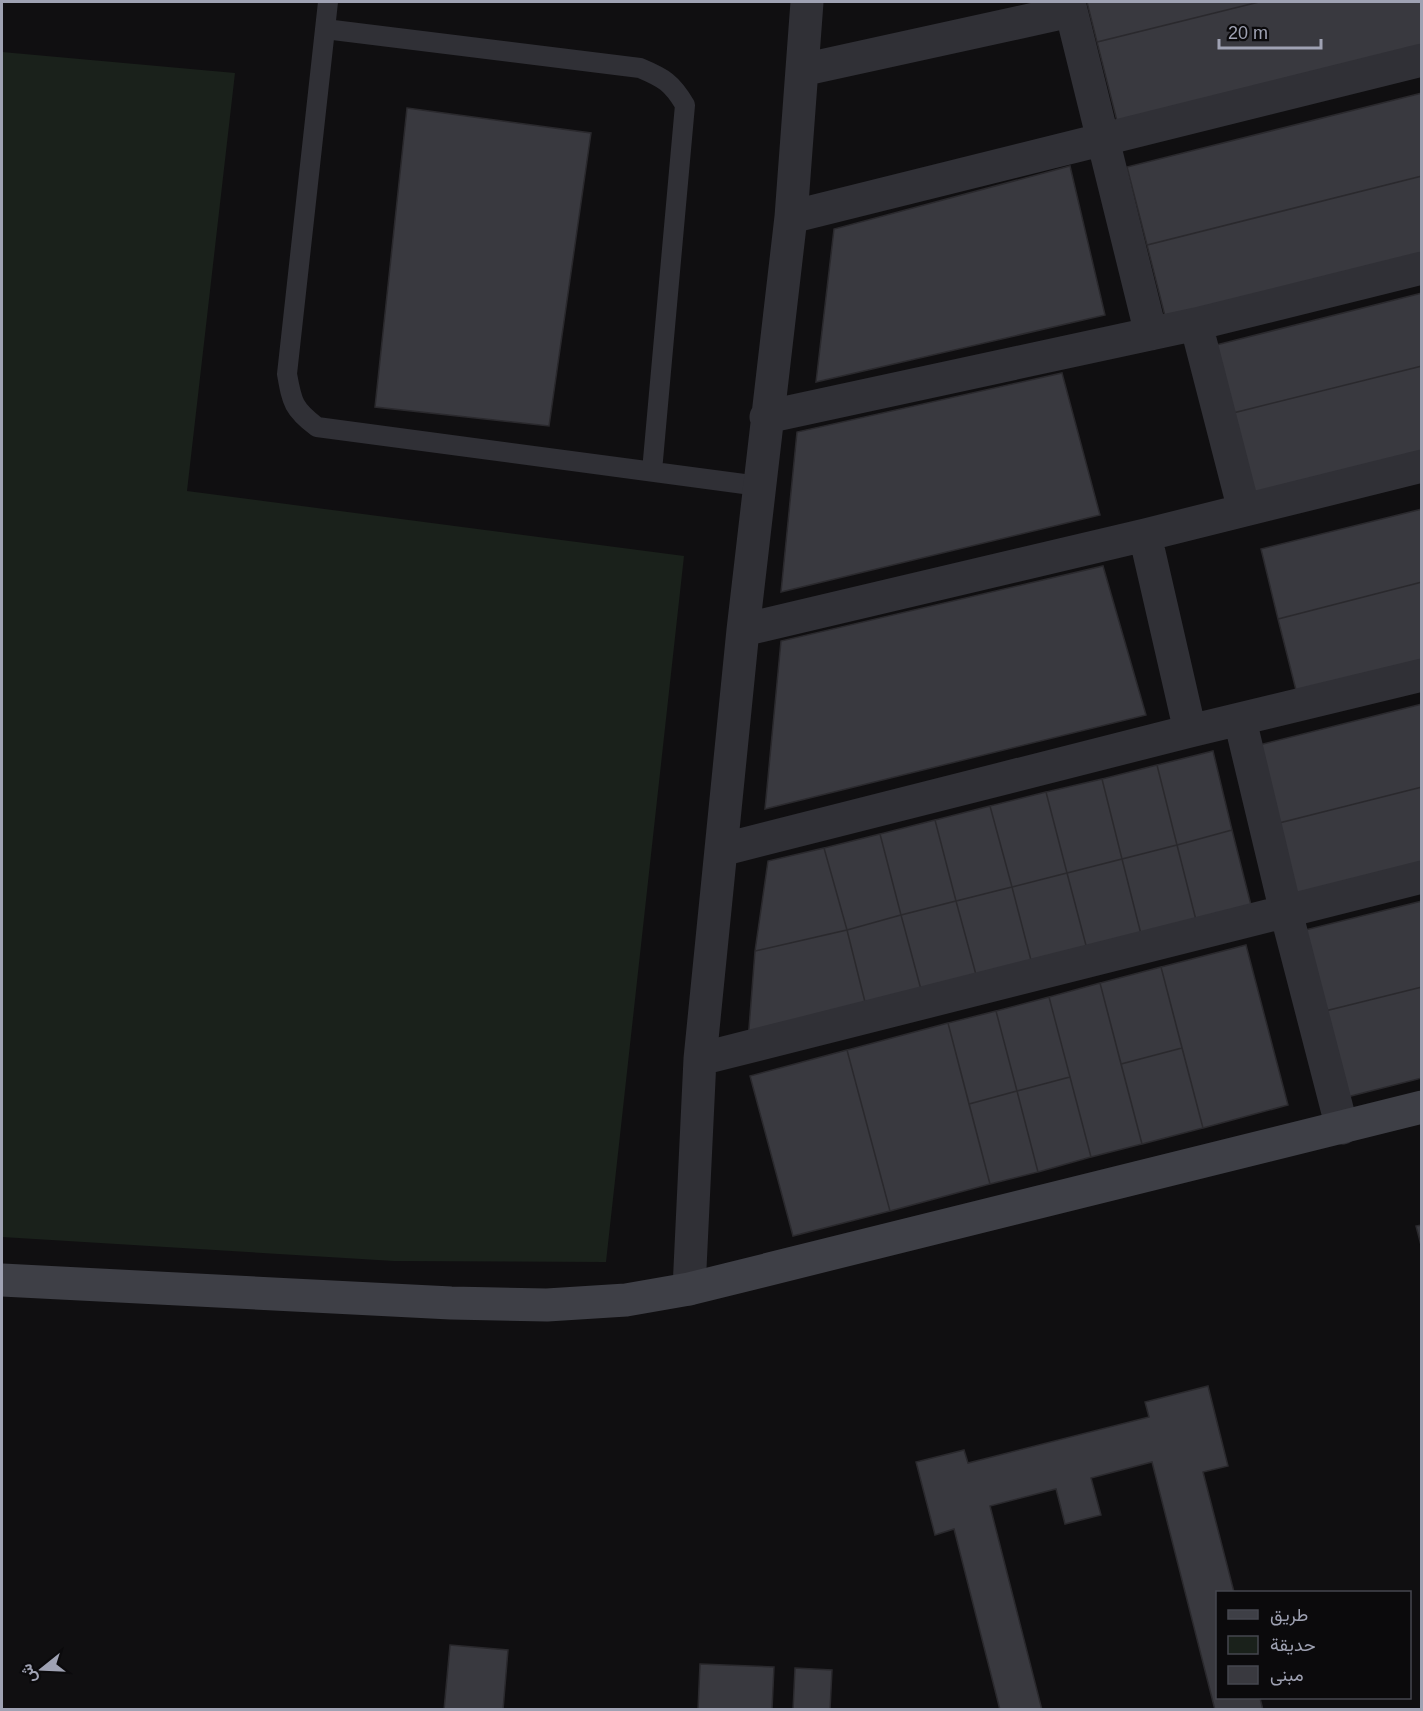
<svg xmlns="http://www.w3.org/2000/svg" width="1423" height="1711" font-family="Helvetica,Vazirmatn,sans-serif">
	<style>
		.green { fill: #1a211b }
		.building { fill: #39393f; stroke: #2a292d; stroke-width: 1.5 }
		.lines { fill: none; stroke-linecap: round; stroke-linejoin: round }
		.lane { stroke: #303036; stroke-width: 20 }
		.street { stroke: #303036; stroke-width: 33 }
		.secondary { stroke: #3e3f46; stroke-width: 33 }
	</style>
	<rect width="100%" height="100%" fill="#100f11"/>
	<!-- green -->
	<path class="green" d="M2,52L235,73L187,491L684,556L606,1262L394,1261L2,1237Z"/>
	<!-- building -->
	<path class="building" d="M1087,2H1259L1097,42Z
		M1259,2H1422V45L1117,121L1097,42Z
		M1422,93V176L1147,245L1127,167Z
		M407,108L591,133L549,426L375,407Z
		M1070,166L1105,315L816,382L834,229Z
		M1422,176V260L1167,324L1147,245Z
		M1422,293V366L1229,414L1212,346Z
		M1422,366V451L1249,494L1229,414Z
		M1062,373L1100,515L781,592L797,432Z
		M1422,509V582L1278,619L1261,549Z
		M1103,566L1146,715L765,809L781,641Z
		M1422,582V667L1298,698L1278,619Z
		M1422,704V787L1279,823L1259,745Z
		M1213,751L1232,830L1177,845L1157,765Z
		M1157,765L1177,845L1122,859L1102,779Z
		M1102,779L1122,859L1067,873L1046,792Z
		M1422,787V871L1299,902L1279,823Z
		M1046,792L1067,873L1012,887L990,806Z
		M990,806L1012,887L956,901L935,820Z
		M935,820L956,901L901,915L880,834Z
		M1232,830L1252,909L1197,924L1177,845Z
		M880,834L901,915L847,930L824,848Z
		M1177,845L1197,924L1142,938L1122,859Z
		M824,848L847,930L755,951L768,861Z
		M1122,859L1142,938L1088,953L1067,873Z
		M1067,873L1088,953L1033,968L1012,887Z
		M1012,887L1033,968L978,982L956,901Z
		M956,901L978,982L923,997L901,915Z
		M1422,901V987L1321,1012L1301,931Z
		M901,915L923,997L867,1010L847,930Z
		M847,930L867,1010L748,1041L755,951Z
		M1246,945L1288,1105L1203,1128L1161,967Z
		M1161,967L1182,1048L1121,1064L1100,983Z
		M1100,983L1142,1144L1091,1157L1049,997Z
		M1422,987V1078L1343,1098L1321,1012Z
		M1049,997L1070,1077L1017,1091L996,1011Z
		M996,1011L1017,1091L969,1104L948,1023Z
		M948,1023L990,1184L890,1211L847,1050Z
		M1182,1048L1203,1128L1142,1144L1121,1064Z
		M847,1050L890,1211L793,1236L750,1076Z
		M1070,1077L1091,1157L1038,1172L1017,1091Z
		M1017,1091L1038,1172L990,1184L969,1104Z
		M1422,1225V1249L1416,1226Z
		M1208,1386L1228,1466L1203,1472L1234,1592H1218V1698H1260L1263,1710H1215L1152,1462L1091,1478L1101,1515L1065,1524L1056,1489L990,1506L1042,1710H1000L954,1529L935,1535L916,1462L964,1450L968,1463L1149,1417L1145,1402Z
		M450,1645L508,1650L503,1710H444Z
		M700,1664L774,1667L772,1710H698Z
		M795,1668L832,1670L830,1710H793Z"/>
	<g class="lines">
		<!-- lane -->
		<path class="lane" d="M328,2L287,374C292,402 293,409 317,427L759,486
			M325,29L640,68C664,78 672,83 685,105L652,471"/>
		<!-- street -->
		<path class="street" d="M1069,2L1151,334
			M802,70L1071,11
			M791,217L1422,60
			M1196,324L1244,510
			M766,417L1196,324L1422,268
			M1145,535L1190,731
			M743,630L1145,535L1422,466
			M1240,720L1286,912L1342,1128
			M721,850L1190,731L1422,675
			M700,1059L1422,877
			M689,1289L700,1059L743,630L791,217L807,2"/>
		<!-- secondary -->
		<path class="secondary" d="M2,1280L451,1303L547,1305L626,1300L689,1289L1422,1107"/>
	</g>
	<!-- border -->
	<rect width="1423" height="1711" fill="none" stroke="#9fa2b3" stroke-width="6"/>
	<!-- legend -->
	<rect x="1216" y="1591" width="195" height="108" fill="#0b0a0c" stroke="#46474f" stroke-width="1.5"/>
	<rect x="1228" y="1610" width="30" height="9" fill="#3e3f46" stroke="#46474f" stroke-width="1.5"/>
	<text x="1270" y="1621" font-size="18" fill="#9fa2b3">طريق</text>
	<rect x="1228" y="1636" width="30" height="18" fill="#1a211b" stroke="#46474f" stroke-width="1.5"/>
	<text x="1270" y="1651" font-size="18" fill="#9fa2b3">حديقة</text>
	<rect x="1228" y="1666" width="30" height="18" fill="#39393f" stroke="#46474f" stroke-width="1.5"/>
	<text x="1270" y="1681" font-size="18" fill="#9fa2b3">مبنى</text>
	<!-- north arrow -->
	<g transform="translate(42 1669) rotate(252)" stroke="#0b0a0c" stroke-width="4.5" paint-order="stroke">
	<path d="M0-4.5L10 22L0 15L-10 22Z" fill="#9fa2b3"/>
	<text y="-9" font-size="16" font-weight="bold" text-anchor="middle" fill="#9fa2b3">ش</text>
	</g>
	<!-- scale -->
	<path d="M1219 39v9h102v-9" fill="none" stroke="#9fa2b3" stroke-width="3"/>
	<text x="1228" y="39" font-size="18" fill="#9fa2b3" stroke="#0b0a0c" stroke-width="4.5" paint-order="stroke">20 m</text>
</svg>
